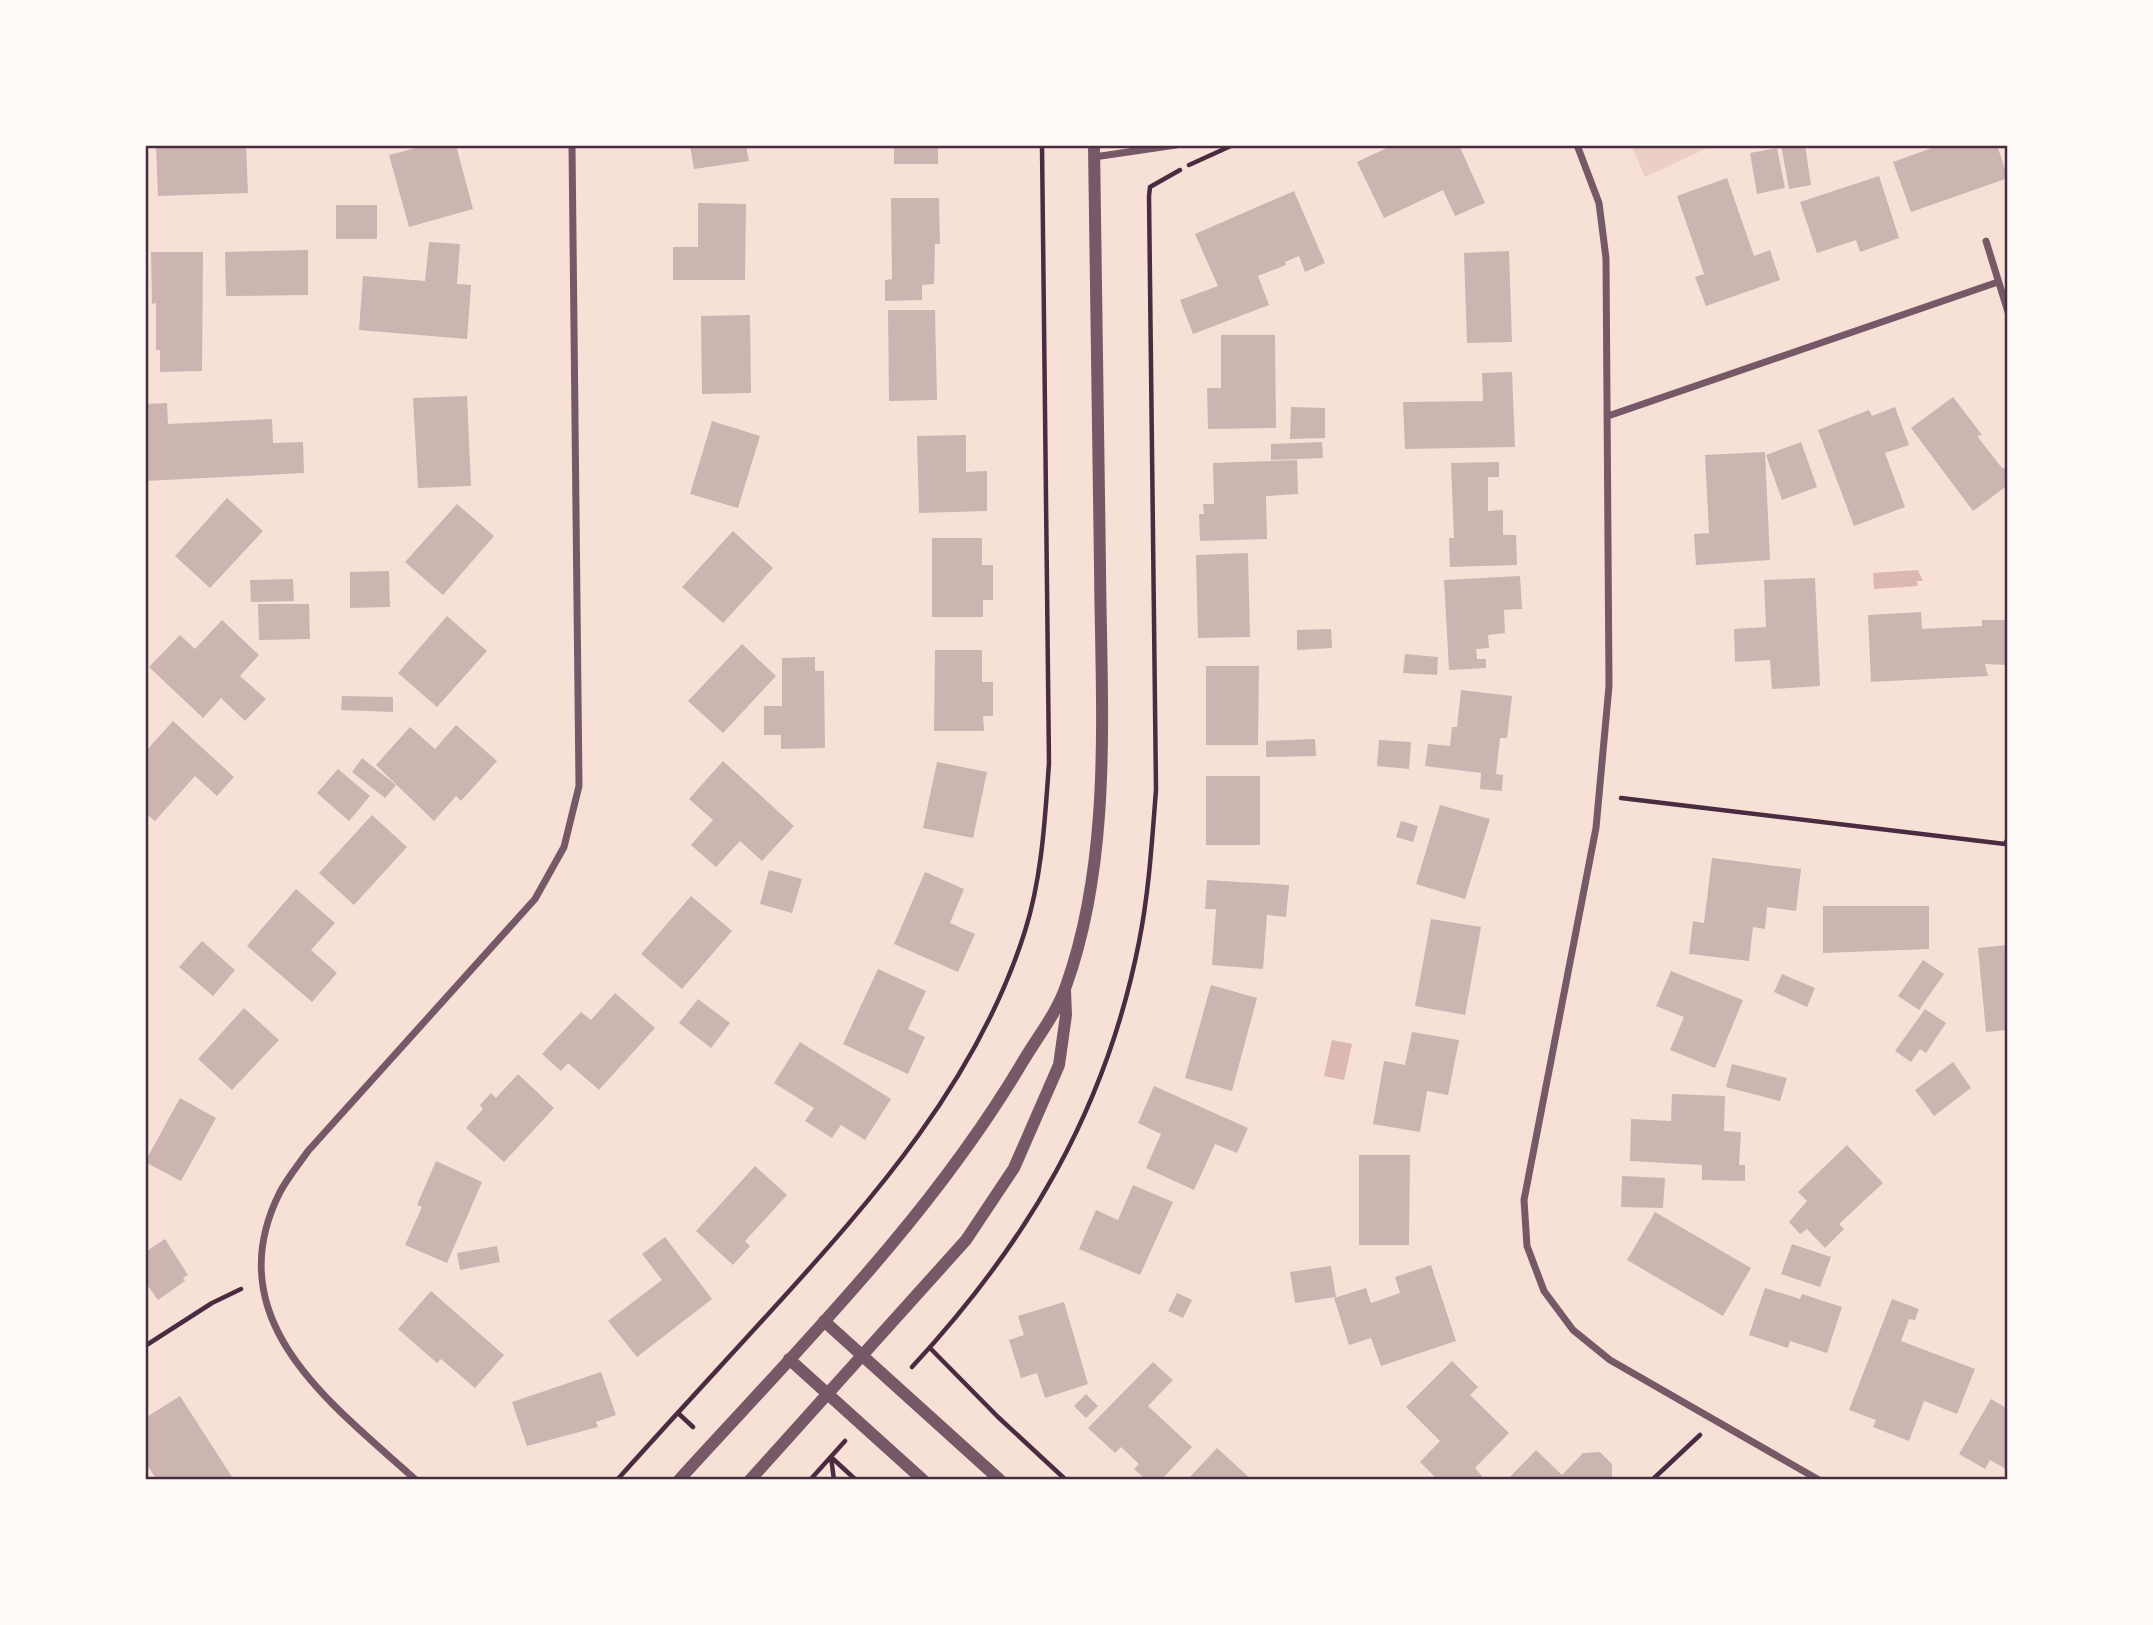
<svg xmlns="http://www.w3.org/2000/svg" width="2153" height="1625" font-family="Raleway,sans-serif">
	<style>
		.green { fill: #ebcfc5 }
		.water { fill: #dcb8b0 }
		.building { fill: #ccb4b1 }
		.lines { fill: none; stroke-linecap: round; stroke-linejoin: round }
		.path { stroke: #4a2c40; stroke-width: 4.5 }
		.minor { stroke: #755966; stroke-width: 7 }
		.tertiary { stroke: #755966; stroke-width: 12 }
		.neatline { fill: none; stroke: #4a2c40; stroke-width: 2.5 }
	</style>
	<rect width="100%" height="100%" fill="#f7e1d7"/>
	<!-- green -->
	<path class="green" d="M1631,145H1714L1645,177Z"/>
	<!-- water -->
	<path class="water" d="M1918,570L1923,581H1917L1918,586L1874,589L1873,573Z
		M1332,1040L1352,1044L1344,1080L1324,1076Z"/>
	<!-- building -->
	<path class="building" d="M216,145H246L248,193L158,196L156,147Z
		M427,145H456L473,209L409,227L389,155Z
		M690,145H746L749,161L694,169Z
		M894,145H938V164H894Z
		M1393,145H1459L1485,203L1455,216L1443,190L1384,218L1357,162Z
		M1781,145H1805L1811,185L1789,189Z
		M1997,145L2008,178L1911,212L1893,162L1940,145Z
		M1777,148L1785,188L1757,194L1750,153Z
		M1879,176L1899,238L1860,252L1856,240L1817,253L1800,202Z
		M1727,178L1754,256L1770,250L1780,280L1706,306L1695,277L1704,274L1677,196Z
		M1294,191L1325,263L1305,272L1299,256L1285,262L1286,265L1229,287L1258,276L1269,305L1193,334L1180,300L1218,286L1195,234Z
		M891,198H939L940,244H935L934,284L922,285V300L885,301V280L892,279Z
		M698,203L746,204L745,280H673V247H698Z
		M336,205H377V239H336Z
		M429,242L460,244L457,284L471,285L467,339L359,330L363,276L425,281Z
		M308,250V295L226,296L225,252Z
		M1509,251L1512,342L1467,343L1464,253Z
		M151,252H203L202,371L160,372V350H156V303L152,304Z
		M888,310H935L937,400L889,401Z
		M750,315L751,393L702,394L701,316Z
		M1221,335H1275L1276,428L1208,429L1207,388H1221Z
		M1512,372L1515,447L1405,449L1403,402L1483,401L1482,373Z
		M467,396L471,486L418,488L413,398Z
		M1953,397L1982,435L1977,436L2002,468H2008V485L1973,511L1911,428Z
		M167,403L168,424L272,419L273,443L303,442L304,473L145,481V404Z
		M1291,407L1325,408V438L1290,439Z
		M1895,407L1909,445L1885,453L1905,507L1854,526L1818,430L1869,410L1872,416Z
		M712,421L760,436L738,508L690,494Z
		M966,435V472L987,471V511L919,513L917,436Z
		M1322,442L1323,458L1271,460V444Z
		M1801,442L1817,487L1782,500L1766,455Z
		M1765,452L1770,560L1696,565L1694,534L1709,533L1705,455Z
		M1297,460L1298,494L1266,496L1267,539L1200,541L1199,514H1204L1203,504H1214L1213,463Z
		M1499,462V477H1488V511L1503,510V535H1516L1517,565L1450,567L1449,538H1454L1451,463Z
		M227,498L263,531L210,588L175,556Z
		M457,504L494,536L443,595L405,562Z
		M733,531L773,568L723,623L682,587Z
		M932,538H982V565H993V600H983V617H932Z
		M1248,553L1250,637L1198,638L1196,555Z
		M389,571L390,607L350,608V572Z
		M1520,576L1522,609L1504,610L1505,633L1488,635L1489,648L1476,649L1477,659H1486V668L1449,670L1444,580Z
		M1815,578L1820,686L1772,689L1770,660L1735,662L1734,629L1766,627L1764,580Z
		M293,579L294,601L251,602L250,580Z
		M258,604H309L310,639L259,640Z
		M1921,612L1922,629L1982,626V620H2008V665L1985,664L1988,676L1871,682L1868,615Z
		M447,616L487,651L437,707L398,673Z
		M222,620L259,655L240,676L266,699L245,721L221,698L203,718L149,667L180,635L195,649Z
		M1331,629L1332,648L1297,650V630Z
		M742,644L776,676L723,733L688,701Z
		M935,650H982V682H993V716H983L984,731H934Z
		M1405,654L1438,657L1437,675L1403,673Z
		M815,657V671H824L825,748L781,749V735H764V706H782V658Z
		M1206,666H1259L1258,745H1206Z
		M1461,690L1512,696L1507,738H1500L1496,774L1503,775L1502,791L1480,789L1481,773L1425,766L1428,744L1450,746L1452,727H1457Z
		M342,696L393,697V712L341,710Z
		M173,721L234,777L217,796L195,776L155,821L145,813V752Z
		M456,725L497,761L461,801L456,796L434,821L376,765L410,727L435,749Z
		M1315,739L1316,756L1266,757V741Z
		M1379,740L1411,742L1409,769L1377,766Z
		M362,758L396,785L385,798L352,772Z
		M723,761L794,826L762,861L740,841L716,867L691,845L713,820L689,799Z
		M937,762L987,772L973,838L923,828Z
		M338,769L370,796L349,821L317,793Z
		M1206,776H1260V845H1206Z
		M1440,805L1490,819L1465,899L1416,884Z
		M372,815L407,847L354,905L319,873Z
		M1401,821L1418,826L1413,842L1396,837Z
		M1712,858L1801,869L1796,911L1767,907L1765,929L1753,927L1749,961L1689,954L1693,921L1704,923Z
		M769,870L802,879L792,913L760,904Z
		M925,872L964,889L950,923L975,934L958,972L894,944Z
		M1207,880L1289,885L1286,917L1267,915L1263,969L1212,965L1216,909H1205Z
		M296,889L335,923L311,950L337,973L312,1002L247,946Z
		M691,896L732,931L682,989L641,954Z
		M1823,906H1929V949L1823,953Z
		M1431,919L1481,927L1465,1015L1415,1006Z
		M202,941L235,970L213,996L179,967Z
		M2008,945V1030L1986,1032L1978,948Z
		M1923,960L1944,974L1919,1010L1898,996Z
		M878,969L926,991L908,1029L925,1037L908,1074L843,1044Z
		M1671,971L1743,1000L1715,1068L1670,1050L1684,1017L1656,1006Z
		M1782,974L1815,988L1807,1007L1774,992Z
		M1211,985L1257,998L1232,1091L1185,1078Z
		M615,993L655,1028L599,1090L568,1063L561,1071L542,1054L581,1012L591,1020Z
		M698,999L730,1023L711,1048L679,1023Z
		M244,1008L279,1040L232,1090L198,1059Z
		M1925,1009L1946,1023L1926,1053L1920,1049L1911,1062L1895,1051Z
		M1412,1032L1459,1040L1448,1095L1427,1091L1420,1132L1373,1124L1384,1061L1405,1065Z
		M800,1042L891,1099L865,1140L841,1125L832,1138L805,1121L814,1108L774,1083Z
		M1953,1062L1971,1088L1934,1116L1915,1090Z
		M1732,1064L1787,1078L1780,1101L1726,1087Z
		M518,1074L554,1108L504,1162L466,1128L483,1109L480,1105L491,1093L496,1098Z
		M1154,1086L1248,1128L1237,1153L1215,1144L1194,1190L1146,1168L1161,1134L1138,1123Z
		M1672,1094L1725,1096L1724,1131L1741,1132L1739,1165H1745V1181L1702,1180V1165L1630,1161L1631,1119L1671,1121Z
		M180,1098L216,1118L181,1181L145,1162Z
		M1847,1145L1883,1183L1839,1224L1844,1229L1825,1248L1807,1229L1800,1234L1789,1222L1807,1201L1798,1192Z
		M1359,1155H1410L1409,1245H1359Z
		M436,1161L482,1182L447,1263L405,1245L422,1207L417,1205Z
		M755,1166L787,1195L745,1241L750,1246L733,1265L696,1231Z
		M1622,1176L1665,1178L1663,1208L1621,1207Z
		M1133,1185L1173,1202L1140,1275L1079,1249L1096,1210L1118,1220Z
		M1655,1212L1751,1268L1723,1316L1627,1260Z
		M665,1237L712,1299L637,1357L608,1321L662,1280L642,1254Z
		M165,1239L188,1275L183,1278L185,1281L158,1300L148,1286L145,1288V1252Z
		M1792,1244L1831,1257L1820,1287L1781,1274Z
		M497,1246L500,1262L460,1270L457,1253Z
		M1431,1265L1456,1341L1381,1366L1371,1338L1349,1345L1334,1298L1366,1288L1371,1303L1400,1293L1395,1277Z
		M1331,1266L1336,1297L1295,1303L1290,1272Z
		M1765,1288L1800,1299L1802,1294L1842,1307L1827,1353L1790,1341L1788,1348L1749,1335Z
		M431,1291L504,1355L475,1388L441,1359L437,1363L398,1329Z
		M1177,1293L1192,1300L1183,1318L1168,1311Z
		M1892,1299L1919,1309L1915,1320L1909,1319L1901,1341L1975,1369L1957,1414L1924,1401L1909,1441L1873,1427L1876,1420L1849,1410Z
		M1064,1302L1088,1384L1045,1398L1037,1373L1021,1378L1009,1340L1024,1335L1018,1316Z
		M1452,1361L1478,1387L1470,1395L1509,1433L1475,1468L1482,1476L1478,1480H1438L1420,1462L1440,1441L1406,1407Z
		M1153,1362L1173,1380L1148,1406L1192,1447L1161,1480H1146L1134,1469L1139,1464L1121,1447L1115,1453L1088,1428Z
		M601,1372L616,1415L596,1422L598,1427L527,1446L512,1402Z
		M1086,1394L1098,1406L1086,1418L1074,1406Z
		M180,1396L234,1480H157L145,1462V1418Z
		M1991,1399L2008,1409V1470L1990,1460L1985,1469L1959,1454Z
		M1217,1448L1252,1480H1187Z
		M1536,1450L1562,1475L1583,1453L1600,1452L1612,1464V1480H1507Z"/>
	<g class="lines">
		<!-- path -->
		<path class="path" d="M1189,165L1233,145
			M1621,798L2005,844L2008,838
			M145,1346L212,1303L241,1289
			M930,1348L998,1417L1066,1480
			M912,1367C1027,1243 1106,1110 1139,942C1149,892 1152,841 1156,790L1149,196L1150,187L1180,170
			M678,1413L693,1427
			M831,1457L856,1480
			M831,1457L834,1480
			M617,1480C668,1423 720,1367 771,1311C874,1198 978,1080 1025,931C1042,877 1045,819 1049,763L1042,145
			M810,1480L845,1441
			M1652,1480L1700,1435"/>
		<!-- minor -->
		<path class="minor" d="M1577,145L1599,203L1606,258L1609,686L1596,828L1524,1200L1527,1246L1544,1291L1573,1330L1610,1360L1819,1480
			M1094,157L1176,145
			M1986,241L2008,312
			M1608,416L1998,282
			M416,1480C332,1404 215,1321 280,1192C288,1177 299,1164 308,1151L535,899L564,847L579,786L572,145"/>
		<!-- tertiary -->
		<path class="tertiary" d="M824,1321L1000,1480
			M789,1359L923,1480
			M679,1480C800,1347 930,1218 1022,1063C1036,1039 1057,1013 1066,986C1113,855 1101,704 1100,567C1098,427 1097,286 1094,145
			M750,1480L966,1240L1014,1168L1059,1065L1066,1015L1065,990"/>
	</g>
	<!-- border -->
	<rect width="2153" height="1625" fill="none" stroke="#fffaf5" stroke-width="294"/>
	<rect x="147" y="147" width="1859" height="1331" class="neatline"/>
</svg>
